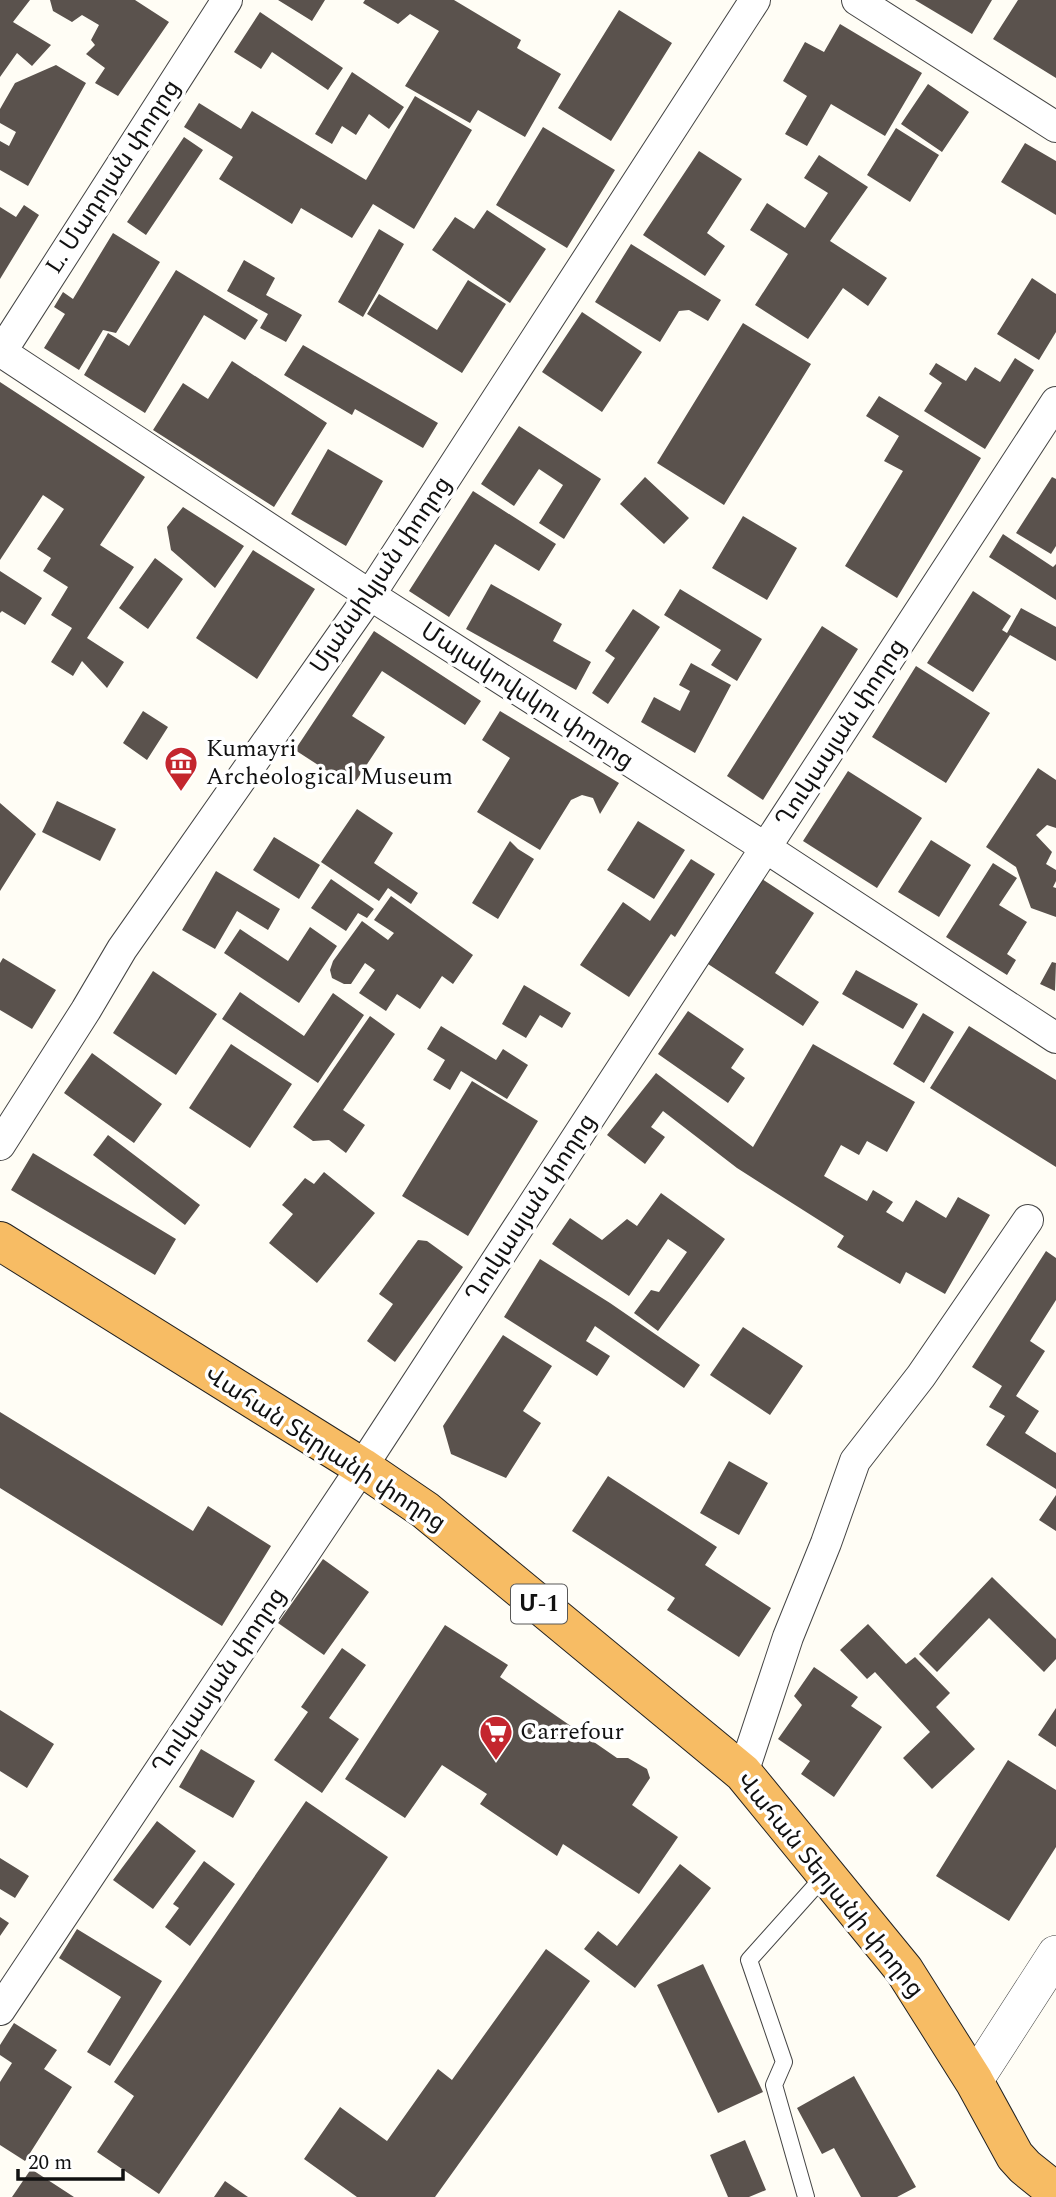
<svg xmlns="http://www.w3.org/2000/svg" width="1056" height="2197" font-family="Spectral,'Noto Sans Armenian',serif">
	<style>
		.building { fill: #5a524d }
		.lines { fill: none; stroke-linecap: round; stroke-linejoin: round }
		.service-casing { stroke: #444; stroke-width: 18 }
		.minor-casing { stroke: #444; stroke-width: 32 }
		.tertiary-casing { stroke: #444; stroke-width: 38 }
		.trunk-casing { stroke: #222; stroke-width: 40 }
		.service { stroke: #fff; stroke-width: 16 }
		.minor { stroke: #fff; stroke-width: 30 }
		.tertiary { stroke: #fff; stroke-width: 37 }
		.trunk { stroke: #f7bc64; stroke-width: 38 }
		.labels { text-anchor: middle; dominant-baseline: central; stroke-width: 7; stroke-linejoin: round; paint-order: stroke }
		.shield { fill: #fff; stroke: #585858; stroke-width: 2 }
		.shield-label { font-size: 23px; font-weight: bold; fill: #111 }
		.street-label { font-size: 24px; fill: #111; stroke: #fff }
		.poi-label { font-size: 24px; fill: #111; stroke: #fff; text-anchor: start }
	</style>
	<rect width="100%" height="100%" fill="#fffdf5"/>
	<!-- building -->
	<path class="building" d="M0,0H30L13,22L51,45L32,66L17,53L0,77Z
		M50,0H135L169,22L118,96L95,83L105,68L86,54L95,45L91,40L99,25L82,15L72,22L53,11Z
		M278,0H325L312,21Z
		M365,0H454L521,40L517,48L561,74L525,137L478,110L470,123L405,86L439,31L410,14L398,24L363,3Z
		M915,0H992L972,34Z
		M1018,0H1056V78L993,39Z
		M619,10L672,43L611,141L558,108Z
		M260,12L343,68L328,90L272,52L261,69L234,52Z
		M840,24L922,73L885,136L831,104L807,146L785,134L807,96L783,81L805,42L824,52Z
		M56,65L86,83L28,186L0,170V141L9,146L16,132L0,123V109L15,83Z
		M352,72L404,107L389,129L369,114L356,135L342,126L332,144L315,134Z
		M928,84L969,112L942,152L901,124Z
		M415,96L472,130L414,229L373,204L352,238L301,208L292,224L219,179L233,157L184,127L199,103L241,129L252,111L366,180Z
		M543,127L615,170L567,248L496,205Z
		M896,128L939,155L910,202L867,175Z
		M184,137L203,150L146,235L127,222Z
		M1025,143L1056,161V215L1001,182Z
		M699,151L742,179L707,233L725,246L705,276L643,235Z
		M819,155L868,187L830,241L887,278L868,306L843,288L808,339L755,305L788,254L750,230L767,203L805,228L828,193L804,178Z
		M24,205L39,215L0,279V207L16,217Z
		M487,210L546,249L510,303L432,250L455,217L474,229Z
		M379,229L404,244L363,317L338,302Z
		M113,233L160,262L116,333L103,330L79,370L44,348L65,314L54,307L63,292L73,299Z
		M631,244L721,300L708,321L689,310L679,311L660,342L595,302Z
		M244,260L275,278L266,295L302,315L286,342L260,328L268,314L227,291Z
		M176,270L258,320L245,340L204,315L145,413L84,375L108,333L129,346Z
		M1032,278L1056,294V332L1039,360L997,334Z
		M468,280L506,304L462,373L367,314L379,294L437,330Z
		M582,312L642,352L602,412L542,372Z
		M743,323L811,364L724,505L657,463Z
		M303,345L438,423L423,448L355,409L352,415L284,375Z
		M1015,358L1034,370L985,449L924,411L942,383L929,374L936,363L966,381L975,367L1000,382Z
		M232,361L327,423L274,507L153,430L183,383L208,399Z
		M0,382L145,477L100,545L134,567L87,638L124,662L107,688L82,661L73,676L51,662L72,628L51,615L68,587L43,571L51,558L37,549L64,509L43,495L0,560Z
		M879,396L981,458L897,598L845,566L903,471L884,461L899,436L866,416Z
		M519,426L601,479L564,539L539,523L563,485L539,469L514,506L481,484Z
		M328,449L383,481L346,546L291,514Z
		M645,477L689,518L664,544L620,504Z
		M1052,477L1056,479V546L1051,554L1016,533Z
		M473,491L556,544L539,571L495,544L449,617L409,591Z
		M183,507L244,546L215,588L171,550L167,527Z
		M743,516L797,548L767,600L712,568Z
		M1003,534L1053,567L1056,564V600L989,557Z
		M253,550L315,589L257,679L196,638Z
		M155,558L183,579L148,629L119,608Z
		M0,571L42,598L25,625L2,611L0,613Z
		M491,584L562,624L553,641L591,662L576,690L466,629Z
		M680,589L762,639L737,681L711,665L721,650L664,615Z
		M973,591L1011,616L1002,630L1007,633L1021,608L1056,627V661L1010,635L973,692L927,663Z
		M633,609L660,627L608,704L592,693L615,658L605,651Z
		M822,626L858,649L763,800L727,776Z
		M374,631L481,701L465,725L382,671L352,716L385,737L352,787L295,750Z
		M691,663L731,685L695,753L641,722L654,697L680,711L690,691L679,685Z
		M916,666L990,713L946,783L872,737Z
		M143,711L168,727L147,760L123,743Z
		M500,711L619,783L600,814L593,798L582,795L571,800L540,850L477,812L510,758L482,740Z
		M1038,768L1056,780V828L1047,825L1036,835L1052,852L1046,864L1056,870V881L1053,887L1056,888V917L1031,908L1016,867L986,847Z
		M848,771L922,818L877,888L803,841Z
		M57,801L116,829L100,861L42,832Z
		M0,803L36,834L0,891Z
		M357,809L393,833L374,863L418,893L411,904L388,888L379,901L321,862Z
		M638,821L685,850L654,899L607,870Z
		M274,837L320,865L299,899L253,870Z
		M931,840L971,865L939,917L898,892Z
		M510,841L518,849L534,859L498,919L472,903Z
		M691,859L715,874L675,937L671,934L629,997L580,965L623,902L650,921Z
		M993,863L1017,878L999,905L1027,922L1007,954L1016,960L1007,975L946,937Z
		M216,871L280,909L268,930L237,911L215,949L182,930Z
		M331,879L374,909L367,918L358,913L346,931L311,908Z
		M762,879L814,913L775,973L819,1002L803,1026L708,964Z
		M391,896L473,955L453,984L442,976L420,1009L397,994L386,1011L359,993L375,970L365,963L351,984H344L332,978L330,970L333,961L362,921L388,940L394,933L374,920Z
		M310,927L337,946L299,1003L224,953L240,929L288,961Z
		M3,958L56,990L32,1029L0,1010V963Z
		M1052,962L1056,963L1055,991L1040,984Z
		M856,970L918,1004L903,1029L842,994Z
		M153,971L217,1014L176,1075L113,1033Z
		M524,985L571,1013L562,1028L540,1015L526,1038L502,1024Z
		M240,992L304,1036L333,993L364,1015L318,1083L222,1019Z
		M688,1011L744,1049L731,1068L745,1078L728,1103L658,1054Z
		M923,1013L954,1032L924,1083L893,1064Z
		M370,1016L395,1034L343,1110L365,1125L346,1153L329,1140L313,1141L293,1127Z
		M441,1026L496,1060L503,1049L528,1065L507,1099L461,1071L450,1090L433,1080L445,1060L427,1049Z
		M969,1026L1056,1080V1167L930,1088Z
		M231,1044L292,1084L250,1148L189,1108Z
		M813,1044L915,1102L887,1152L867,1141L859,1155L841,1145L824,1176L867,1201L873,1190L893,1202L886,1212L903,1222L916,1200L946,1218L958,1197L990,1215L945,1294L906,1272L900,1284L837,1247L844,1236L737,1168L663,1111L651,1127L665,1137L645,1164L607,1135L656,1073L753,1147Z
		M92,1053L162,1104L134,1143L64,1093Z
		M472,1081L538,1121L468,1236L402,1196Z
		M108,1135L200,1205L185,1225L93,1155Z
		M33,1153L176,1239L155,1275L11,1190Z
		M324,1172L375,1213L317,1283L269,1243L293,1214L282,1205L305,1178L314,1184Z
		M661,1193L725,1239L658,1331L634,1313L651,1290L659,1292L687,1252L668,1239L629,1296L552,1244L570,1218L602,1240L627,1219L637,1226Z
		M418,1240L427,1241L463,1267L395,1362L367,1341L393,1304L379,1294Z
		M1046,1251L1056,1258V1300L1030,1341L1045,1351L1016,1396L1039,1411L1025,1433L1056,1453V1489L986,1445L1005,1416L989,1407L1002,1386L972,1367Z
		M540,1259L610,1303L700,1365L684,1388L595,1326L586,1341L610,1356L597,1376L504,1317Z
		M743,1327L803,1366L770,1415L710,1375Z
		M503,1335L552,1366L523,1411L541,1423L506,1478L451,1454L443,1426Z
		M0,1412L193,1531L208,1506L271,1546L222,1626L0,1488Z
		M729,1461L768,1483L739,1535L700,1513Z
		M608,1476L717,1547L705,1565L771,1608L739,1657L667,1610L675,1598L572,1531Z
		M1056,1495V1531L1039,1520Z
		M323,1559L369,1592L324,1655L278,1623Z
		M992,1577L1056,1639V1659L1044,1672L989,1618L937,1672L919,1654Z
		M868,1624L906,1664L915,1657L950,1693L936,1707L975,1749L932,1789L903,1758L930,1732L875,1672L867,1679L840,1650Z
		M445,1625L508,1665L500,1677L617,1758H628L647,1769L650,1778L632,1805L678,1837L639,1894L563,1844L557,1856L480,1804L487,1794L442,1765L405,1818L345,1779Z
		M342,1648L366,1665L329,1718L359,1739L322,1793L274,1760L308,1712L301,1707Z
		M814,1667L858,1697L851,1706L882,1727L834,1797L801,1774L810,1761L778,1739L802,1705L794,1696Z
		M1056,1708V1747L1038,1735Z
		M0,1710L54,1744L27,1788L0,1771Z
		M201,1749L255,1781L233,1818L179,1787Z
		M1008,1760L1056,1790V1847L1009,1921L936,1876Z
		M306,1801L388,1857L159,2194L97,2152L134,2096L114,2082Z
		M157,1821L196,1851L153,1909L113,1880Z
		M0,1858L29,1876L15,1898L0,1889Z
		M204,1861L235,1884L190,1946L165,1927L179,1908L173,1904Z
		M680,1864L711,1888L635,1988L584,1949L598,1931L617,1946Z
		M0,1917L9,1923L0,1936Z
		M77,1929L162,1981L110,2066L87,2052L121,1997L59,1958Z
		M546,1949L590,1981L435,2197H357L304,2159L340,2107L387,2141L438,2069L452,2080Z
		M703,1964L763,2092L718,2113L657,1985Z
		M14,2023L57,2050L44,2069L72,2087L25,2161L0,2145V2082L12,2063L0,2055V2045Z
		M854,2076L916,2187L897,2197H861L834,2148L822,2154L797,2108Z
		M745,2140L766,2190L749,2197H728L710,2155Z
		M31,2169L74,2197H12Z
		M225,2181L248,2197H214Z"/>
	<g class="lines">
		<defs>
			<path id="service" d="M806,2197L774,2085L784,2062L749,1960L826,1874"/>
			<path id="minor" d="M857,0L1056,127
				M0,351L370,595L766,848L1056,1038
				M0,354L227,0
				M0,1145L86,1010L122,949L370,595L755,0
				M743,1773L788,1637L826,1543L855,1461L921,1376L1028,1220
				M0,2010L362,1467L1056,402"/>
			<path id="tertiary" d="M974,2081L1056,1954"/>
			<path id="trunk" d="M0,1241L362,1467L425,1510L743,1773L904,1970L974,2081L1015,2156L1025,2167L1056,2192"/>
		</defs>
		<!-- service casing -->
		<use href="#service" class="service-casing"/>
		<!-- minor casing -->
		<use href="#minor" class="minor-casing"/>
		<!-- tertiary casing -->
		<use href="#tertiary" class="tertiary-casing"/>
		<!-- trunk casing -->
		<use href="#trunk" class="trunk-casing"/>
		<!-- service -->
		<use href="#service" class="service"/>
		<!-- minor -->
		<use href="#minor" class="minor"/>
		<!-- tertiary -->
		<use href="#tertiary" class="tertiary"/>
		<!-- trunk -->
		<use href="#trunk" class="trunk"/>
	</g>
	<!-- icons -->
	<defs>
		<symbol id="museum-pin" viewBox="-11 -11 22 30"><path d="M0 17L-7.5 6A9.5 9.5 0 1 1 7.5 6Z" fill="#c4262e" stroke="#fff"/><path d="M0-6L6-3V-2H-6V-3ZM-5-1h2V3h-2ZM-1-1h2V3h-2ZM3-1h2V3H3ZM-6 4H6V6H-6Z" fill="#fff"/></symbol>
		<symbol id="supermarket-pin" viewBox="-11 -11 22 30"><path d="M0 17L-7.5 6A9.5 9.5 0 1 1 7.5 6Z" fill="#c4262e" stroke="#fff"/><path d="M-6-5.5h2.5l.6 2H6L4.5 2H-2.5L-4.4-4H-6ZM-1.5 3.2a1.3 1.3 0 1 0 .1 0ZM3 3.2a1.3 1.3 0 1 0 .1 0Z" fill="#fff"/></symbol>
	</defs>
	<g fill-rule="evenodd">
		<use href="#museum-pin" x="162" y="744" width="38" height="52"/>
		<use href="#supermarket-pin" x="477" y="1713" width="38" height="52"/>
	</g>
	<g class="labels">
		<!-- shield labels -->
		<rect class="shield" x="511" y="1584.5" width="56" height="39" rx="5"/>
		<g class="shield-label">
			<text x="539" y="1604">Մ-1</text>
		</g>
		<!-- street labels -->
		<g class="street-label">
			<text transform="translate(113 177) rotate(-57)">L. Մադոյան փողոց</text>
			<text transform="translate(381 575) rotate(-56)">Մյանսիկյան փողոց</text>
			<text transform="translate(527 696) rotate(33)">Մայակովսկու փողոց</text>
			<text transform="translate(841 733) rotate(-57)">Ղուկասյան փողոց</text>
			<text transform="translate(531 1208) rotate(-57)">Ղուկասյան փողոց</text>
			<text transform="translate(325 1449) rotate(33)">Վահան Տերյանի փողոց</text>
			<text transform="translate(219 1681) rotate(-56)">Ղուկասյան փողոց</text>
			<text transform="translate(830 1885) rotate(51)">Վահան Տերյանի փողոց</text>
		</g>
		<!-- poi labels -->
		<g class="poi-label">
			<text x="206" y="749">Kumayri<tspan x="206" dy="28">Archeological Museum</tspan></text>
			<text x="520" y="1732">Carrefour</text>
		</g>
	</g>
	<!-- scale -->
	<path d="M18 2169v10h105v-10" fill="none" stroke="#111111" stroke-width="3.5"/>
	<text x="28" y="2169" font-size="21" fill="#111111" stroke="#ffffff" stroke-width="5" paint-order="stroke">20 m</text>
</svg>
